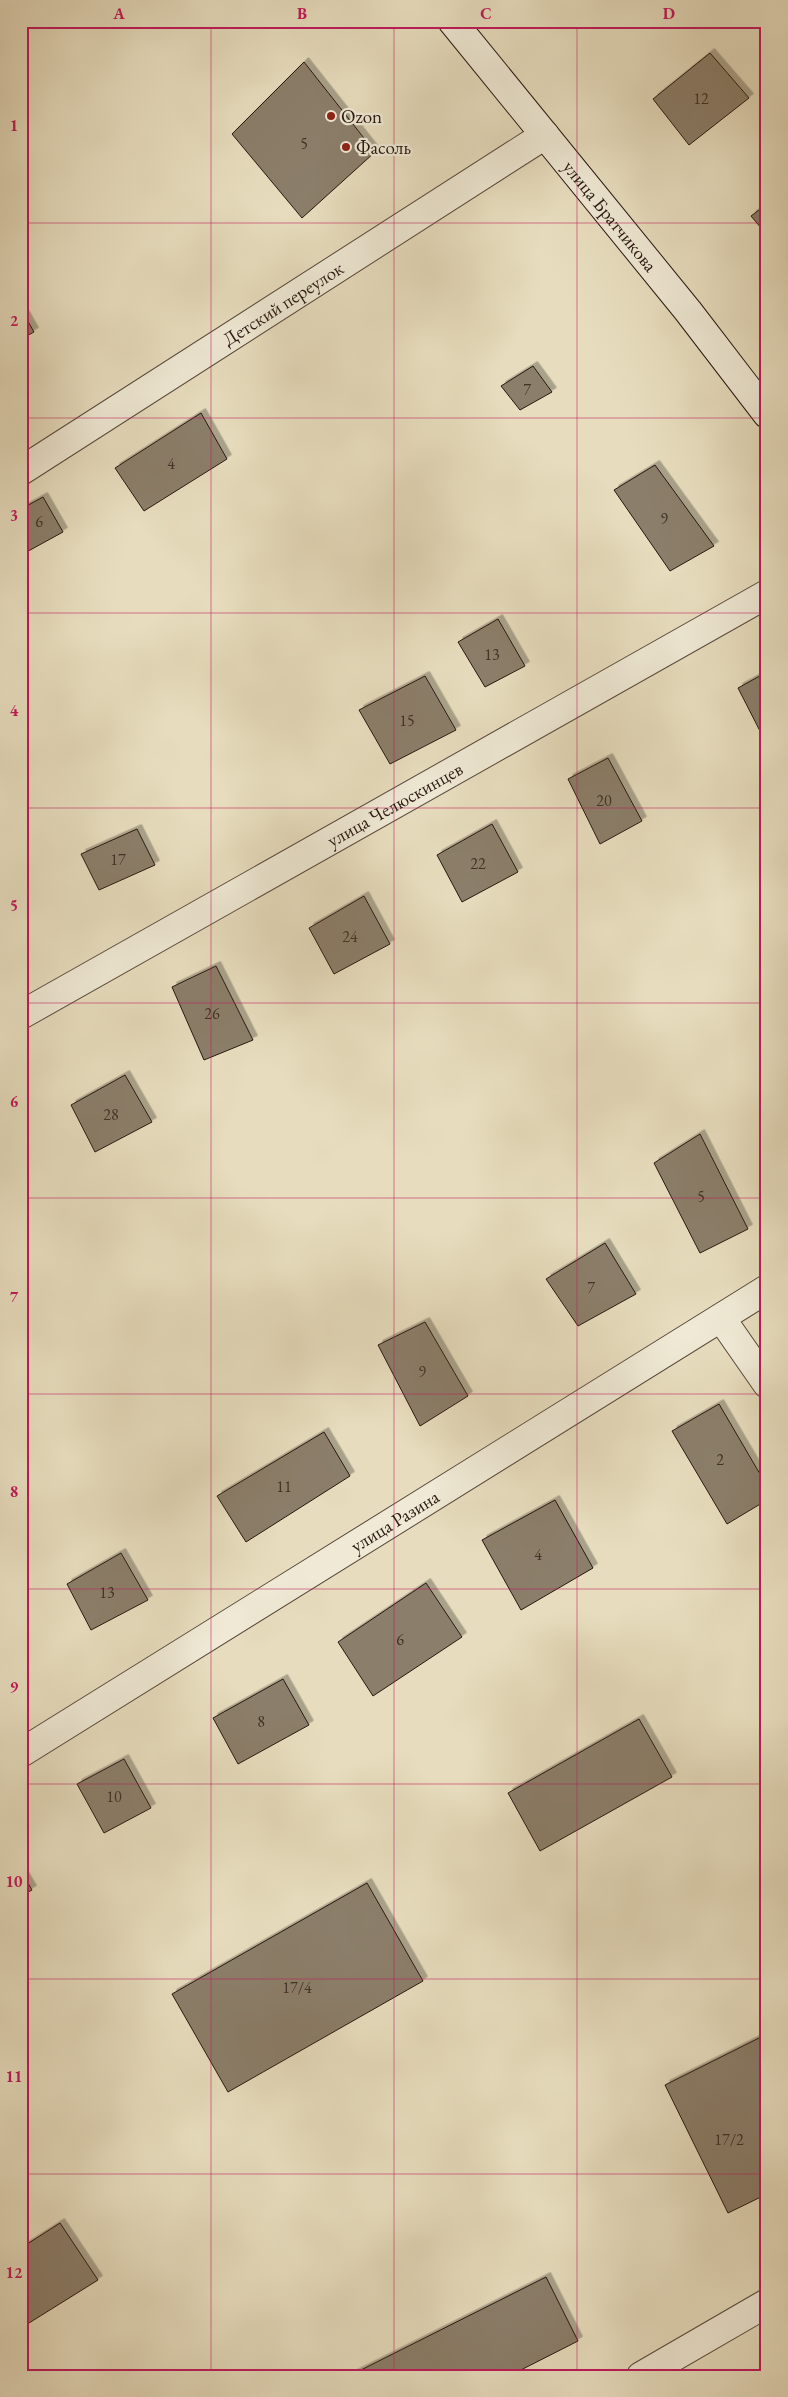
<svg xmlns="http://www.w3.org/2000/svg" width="788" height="2397" font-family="'EB Garamond',serif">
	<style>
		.building { fill: #8b7e6a; stroke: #281710; filter: url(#shadow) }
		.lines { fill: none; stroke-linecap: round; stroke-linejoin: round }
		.minor-casing { stroke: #58483c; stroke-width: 30 }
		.secondary-casing { stroke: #281710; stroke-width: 30 }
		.minor { stroke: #efe9d5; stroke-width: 28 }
		.secondary { stroke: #efe9d5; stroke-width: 28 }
		.grid { fill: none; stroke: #c2185b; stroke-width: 1; stroke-opacity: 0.55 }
		.poi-dot { fill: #8f2418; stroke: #efe9d5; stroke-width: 2 }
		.labels { text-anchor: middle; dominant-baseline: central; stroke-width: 4.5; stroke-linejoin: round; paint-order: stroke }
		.number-label { font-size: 16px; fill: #413126 }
		.poi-label { font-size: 19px; fill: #281710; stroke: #efe9d5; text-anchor: start }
		.street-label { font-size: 19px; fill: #281710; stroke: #efe9d5 }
		.neatline { fill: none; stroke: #c2185b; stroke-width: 2 }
		.grid-label { font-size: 16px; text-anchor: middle; font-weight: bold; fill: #c2185b }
	</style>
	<defs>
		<filter id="shadow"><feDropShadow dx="4.5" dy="-4.5" stdDeviation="0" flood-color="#0004"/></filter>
	</defs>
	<rect width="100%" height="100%" fill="#e7ddbe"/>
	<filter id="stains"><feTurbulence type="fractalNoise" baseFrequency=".004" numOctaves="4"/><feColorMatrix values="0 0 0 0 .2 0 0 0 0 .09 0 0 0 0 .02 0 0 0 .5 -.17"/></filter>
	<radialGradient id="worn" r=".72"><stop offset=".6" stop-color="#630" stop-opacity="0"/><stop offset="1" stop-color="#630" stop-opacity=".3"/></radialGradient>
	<!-- building -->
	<path class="building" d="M710,53L749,98L689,145L653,99Z
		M304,62L375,152L302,218L232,134Z
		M767,204V235L751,216Z
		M21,309L34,332L21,339Z
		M533,366L552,392L520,410L501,386Z
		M201,413L227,459L144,511L115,468Z
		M655,465L714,546L670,571L614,490Z
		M43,497L63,532L21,555V509Z
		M498,619L525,666L485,687L458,642Z
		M767,672V733L762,735L738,688Z
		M425,676L456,730L390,764L359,710Z
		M608,758L642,821L600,844L568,779Z
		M492,824L518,872L462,902L437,855Z
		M137,829L155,865L99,890L81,854Z
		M364,896L390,944L334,974L309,928Z
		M216,966L253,1040L204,1060L172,987Z
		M125,1075L152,1122L95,1152L71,1105Z
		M700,1134L748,1229L700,1253L654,1163Z
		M605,1243L636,1294L578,1326L546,1279Z
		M425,1322L468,1396L420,1426L378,1345Z
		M719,1404L767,1486V1500L727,1524L672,1431Z
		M324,1432L350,1476L246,1542L217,1496Z
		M555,1500L593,1568L521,1610L482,1540Z
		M121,1553L148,1600L91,1630L67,1584Z
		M426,1583L462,1637L373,1696L338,1642Z
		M283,1679L309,1725L238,1764L213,1718Z
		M639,1719L672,1777L540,1851L508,1793Z
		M124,1759L151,1808L104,1833L77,1784Z
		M21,1871L32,1890L21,1896Z
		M367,1883L423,1981L228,2092L172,1994Z
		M767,2034V2194L728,2213L665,2085Z
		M60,2223L98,2280L21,2328V2248Z
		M546,2277L578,2341L509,2376H349Z"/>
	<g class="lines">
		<defs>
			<g id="minor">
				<path id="s1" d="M21,471L545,135"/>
				<path id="s2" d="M21,1015L767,594"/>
				<path d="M721,1318L767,1384"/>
				<path id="s3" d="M21,1753L767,1289"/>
				<path d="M641,2376L767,2303"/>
			</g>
			<g id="secondary">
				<path id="s4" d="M452,21L688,311L767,414"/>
			</g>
		</defs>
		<!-- minor casing -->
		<use href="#minor" class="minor-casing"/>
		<!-- secondary casing -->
		<use href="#secondary" class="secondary-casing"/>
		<!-- minor -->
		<use href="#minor" class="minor"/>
		<!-- secondary -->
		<use href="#secondary" class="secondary"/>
	</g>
	<!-- grid -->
	<path class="grid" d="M211,21V2376M394,21V2376M577,21V2376M21,223H767M21,418H767M21,613H767M21,808H767M21,1003H767M21,1198H767M21,1394H767M21,1589H767M21,1784H767M21,1979H767M21,2174H767"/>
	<!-- markers -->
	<g class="poi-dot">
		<circle cx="331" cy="116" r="5"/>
		<circle cx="346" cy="147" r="5"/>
	</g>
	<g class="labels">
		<!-- number labels -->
		<g class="number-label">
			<text x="701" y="98">12</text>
			<text x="304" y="143">5</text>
			<text x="527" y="389">7</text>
			<text x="171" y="463">4</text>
			<text x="664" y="518">9</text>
			<text x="39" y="521">6</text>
			<text x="492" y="654">13</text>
			<text x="407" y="720">15</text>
			<text x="604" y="800">20</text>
			<text x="118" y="859">17</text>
			<text x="478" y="863">22</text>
			<text x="350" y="936">24</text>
			<text x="212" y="1013">26</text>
			<text x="111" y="1114">28</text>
			<text x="701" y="1196">5</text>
			<text x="591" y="1287">7</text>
			<text x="422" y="1371">9</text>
			<text x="720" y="1459">2</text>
			<text x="284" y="1486">11</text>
			<text x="538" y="1554">4</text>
			<text x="107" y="1592">13</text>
			<text x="400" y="1639">6</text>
			<text x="261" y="1721">8</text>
			<text x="114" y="1796">10</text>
			<text x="297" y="1987">17/4</text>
			<text x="729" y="2139">17/2</text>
		</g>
		<!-- poi labels -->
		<g class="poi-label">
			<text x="341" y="116">Ozon</text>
			<text x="356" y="147">Фасоль</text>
		</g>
		<!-- street labels -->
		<g class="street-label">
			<text stroke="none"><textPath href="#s4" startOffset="251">улица Братчикова</textPath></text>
			<text stroke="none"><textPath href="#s1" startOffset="311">Детский переулок</textPath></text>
			<text stroke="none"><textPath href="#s2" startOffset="429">улица Челюскинцев</textPath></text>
			<text stroke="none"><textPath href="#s3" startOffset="440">улица Разина</textPath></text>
		</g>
	</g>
	<!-- margin -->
	<rect width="788" height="2397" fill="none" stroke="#e7ddbe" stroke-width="55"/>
	<rect x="28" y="28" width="732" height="2342" class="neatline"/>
	<g class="grid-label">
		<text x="119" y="19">A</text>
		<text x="302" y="19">B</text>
		<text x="486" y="19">C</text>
		<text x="669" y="19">D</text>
		<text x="14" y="131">1</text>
		<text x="14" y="326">2</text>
		<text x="14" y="521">3</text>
		<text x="14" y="716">4</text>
		<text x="14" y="911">5</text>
		<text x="14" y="1107">6</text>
		<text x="14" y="1302">7</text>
		<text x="14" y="1497">8</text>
		<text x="14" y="1692">9</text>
		<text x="14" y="1887">10</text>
		<text x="14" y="2082">11</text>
		<text x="14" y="2278">12</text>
	</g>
	<rect width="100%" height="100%" filter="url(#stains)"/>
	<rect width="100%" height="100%" fill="url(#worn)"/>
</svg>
